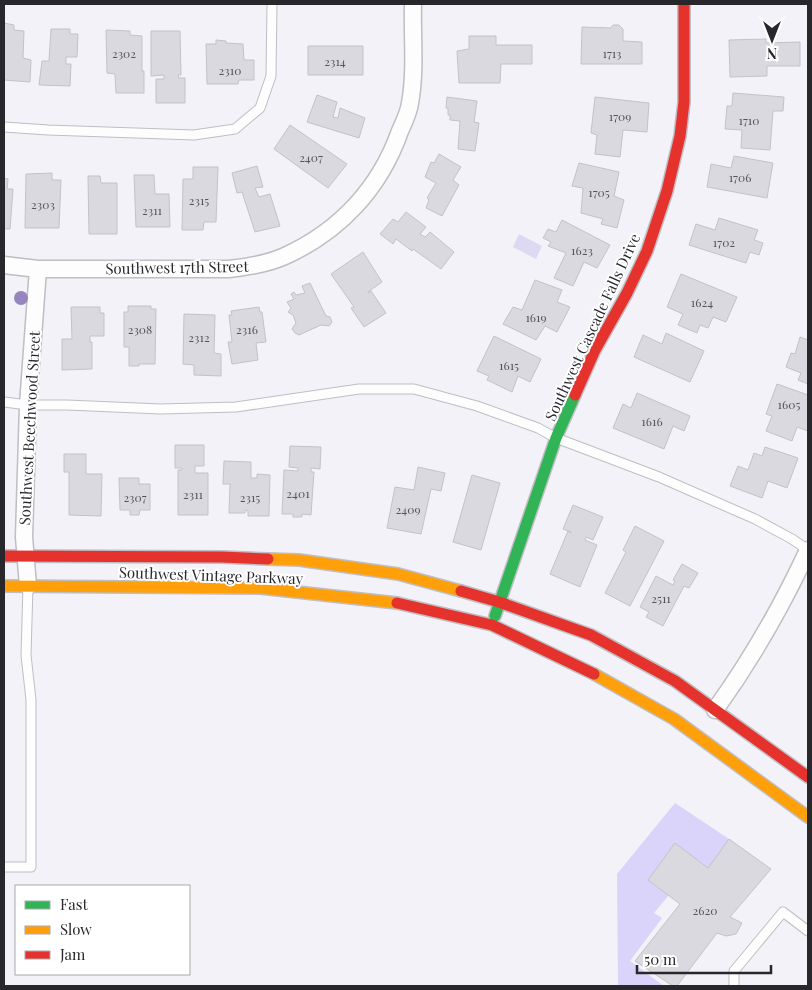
<svg xmlns="http://www.w3.org/2000/svg" width="812" height="990" font-family="'Playfair Display',serif">
	<style>
		.green { fill: #dbd4fa }
		.water { fill: #ded9f3 }
		.building { fill: #dad9df; stroke: #c2c2c7 }
		.lines { fill: none; stroke-linecap: round; stroke-linejoin: round }
		.lane-casing { stroke: #bebec3; stroke-width: 11 }
		.street-casing { stroke: #bebec3; stroke-width: 19 }
		.fast-casing { stroke: #bebec3; stroke-width: 14 }
		.slow-casing { stroke: #bebec3; stroke-width: 14 }
		.jam-casing { stroke: #bebec3; stroke-width: 14 }
		.lane { stroke: #fdfdfe; stroke-width: 9 }
		.street { stroke: #fdfdfe; stroke-width: 16 }
		.fast { stroke: #30b455; stroke-width: 11 }
		.slow { stroke: #ff9f0a; stroke-width: 11 }
		.jam { stroke: #e5322d; stroke-width: 11 }
		.tree { fill: #9785bd }
		.labels { text-anchor: middle; dominant-baseline: central; stroke-width: 4; stroke-linejoin: round; paint-order: stroke }
		.number-label { font-size: 12px; fill: #56545a }
		.street-label { font-size: 15px; fill: #28272c; stroke: #fff }
	</style>
	<rect width="100%" height="100%" fill="#f2f2f8"/>
	<!-- green -->
	<path class="green" d="M675,803L729,839L708,868L675,843L648,880L669,895L654,913L662,918L630,961L664,986H618L617,874Z"/>
	<!-- water -->
	<path class="water" d="M519,234L542,246L536,259L513,247Z"/>
	<!-- building -->
	<path class="building" d="M4,23L14,25V30L24,31L23,58L31,60L30,82L4,80Z
		M613,25H619L623,29V41L642,42V64H581L582,27L611,28Z
		M51,29H70V34H78L77,57H66V64H71L70,86L39,85L42,61H49Z
		M106,30L130,31V35L142,36V71H144V93H116L115,74L107,73Z
		M151,31H180L181,75H178L179,78H185V103H156V79H164V75L151,76Z
		M469,36H496V45H532V64H501L500,83H459L457,51L469,49Z
		M766,39V43L800,42V66H767V76L730,77L729,40Z
		M216,40L226,41V43L243,44L244,60H254V80H239L238,84H207L206,44H216Z
		M308,46H363V75H308Z
		M733,93L784,97L783,111H773L770,150L741,148L742,130L725,129L727,106H732Z
		M317,95L337,102L333,117L338,118L340,108L365,118L359,138L307,122Z
		M447,97L477,101L474,122L479,123L475,151L458,149L460,121L450,120V115H448V108H446Z
		M595,97L649,103L647,132L623,130L620,157L595,154L597,135L591,133Z
		M290,125L347,164L328,188L274,149Z
		M439,154L461,167L453,180L459,185L442,216L426,208L429,200L427,198L436,183L425,177L431,162L434,163Z
		M734,156L773,163L767,198L707,187L711,164L731,168Z
		M579,163L619,172L614,196L624,200L617,228L601,224L603,219L581,213L583,188L572,186Z
		M257,166L263,187L255,188L259,197L270,194L280,226L255,232L242,192L237,193L232,173Z
		M193,167H218L216,222H204L203,230H182L183,179H193Z
		M52,173V180H61L59,228H25L26,174Z
		M134,175H154L155,194H169L170,227H136Z
		M88,176H100L101,183H117V234H89Z
		M4,178L8,179L7,189H13L10,229H4Z
		M406,212L426,227L420,234L425,237L430,232L454,252L441,269L413,249L412,251L396,239L393,244L380,234L393,219L398,222Z
		M719,218L758,230L754,240L763,243L759,255L750,252L746,263L689,245L696,224L715,230Z
		M562,220L610,245L597,268L584,262L573,286L554,278L566,253L548,246L551,242L543,238L548,229L556,232Z
		M363,252L382,282L368,292V293L371,291L386,313L364,327L351,308L354,307L331,274Z
		M681,274L737,297L726,322L713,317L708,328L700,325L697,333L678,325L683,314L667,307Z
		M535,280L562,290L557,302L570,307L557,332L545,326L536,340L503,324L513,307L522,310Z
		M310,283L326,316L330,317L332,322L329,326L321,325L299,335L295,333L292,329L296,323L293,315L288,312L291,308L287,302L294,299L291,294L294,292L296,295L305,293L302,286Z
		M128,306H151V309H156L155,364H139V366H129V347H124V312H128Z
		M71,307H100V313H104V336H90V342H92V369L62,370V339H72Z
		M259,307L260,312H262L266,342L256,343L258,360L232,364L228,342H232L229,315H232L231,311Z
		M184,314L215,315L214,353L221,354V376L194,375V365L183,364Z
		M666,333L704,351L690,382L634,357L643,335L662,344Z
		M494,336L541,359L530,382L518,376L512,392L487,380L489,376L477,371Z
		M800,337L808,340V384L798,380L801,373L786,367L791,353L795,354Z
		M777,384L808,395V431L797,427L792,441L766,431L772,416L766,414Z
		M637,393L690,416L684,431L673,426L664,449L613,428L623,404L631,408Z
		M175,445H204V466H195V473H208V515H178V470H182V468H175Z
		M290,446L321,447L320,469L311,468V472H314L311,515L302,514V517H293V514H282L284,470L298,471V468L289,467Z
		M765,447L798,458L787,488L768,481L762,498L730,486L738,466L748,470L754,453L762,456Z
		M64,454H86V474H102L101,516L69,515V472H64Z
		M224,461L251,462V478H257V474L270,475L269,516H248V511L245,510V513H229L230,484H223Z
		M418,467L445,473L441,491L431,489L421,534L387,528L395,487L414,490Z
		M472,475L500,483L481,550L453,542Z
		M119,478H139V484H150V510H140L139,515H130V510H120Z
		M573,505L603,517L593,540L586,537L585,540L597,545L580,587L550,574L568,531L571,533V532L563,529Z
		M635,526L664,541L630,606L605,593L626,552L623,550Z
		M682,564L698,573L689,588L684,586L663,626L646,617L649,612L640,607L656,576L673,585L675,581L673,580Z
		M729,839L771,869L730,917L742,923L736,934L726,936L717,933L677,986H673L635,961L680,904L648,880L675,843L708,868Z"/>
	<g class="lines">
		<defs>
			<path id="lane" d="M4,127L48,130L194,135L235,129L260,108L271,76L272,4
				M4,402L28,405H67L161,409L236,407L359,389H414L477,406L538,428L556,438L659,477L755,519L792,539L808,550
				M4,867H31V700L26,655L28,586
				M734,986V971L783,912L808,931"/>
			<path id="street" d="M4,265L38,269H229C248,267 267,264 285,256C340,231 380,188 400,131C404,122 409,112 410,103C416,70 412,37 413,4
				M28,586L24,537L28,405L38,269
				M715,710C751,660 782,606 808,550"/>
			<path id="fast" d="M495,616L556,438L575,395"/>
			<path id="slow" d="M268,559L299,560L398,574L461,591
				M4,586L260,588L397,603
				M594,674L674,719L808,817"/>
			<path id="jam" d="M575,395L595,350L627,293L647,251L667,191L680,136L684,102V4
				M4,556L222,557L268,559
				M461,591L499,602L591,635L675,681L808,777
				M397,603L492,625L594,674"/>
		</defs>
		<!-- lane casing -->
		<use href="#lane" class="lane-casing"/>
		<!-- street casing -->
		<use href="#street" class="street-casing"/>
		<!-- fast casing -->
		<use href="#fast" class="fast-casing"/>
		<!-- slow casing -->
		<use href="#slow" class="slow-casing"/>
		<!-- jam casing -->
		<use href="#jam" class="jam-casing"/>
		<!-- lane -->
		<use href="#lane" class="lane"/>
		<!-- street -->
		<use href="#street" class="street"/>
		<!-- fast -->
		<use href="#fast" class="fast"/>
		<!-- slow -->
		<use href="#slow" class="slow"/>
		<!-- jam -->
		<use href="#jam" class="jam"/>
	</g>
	<!-- trees -->
	<circle class="tree" cx="21" cy="298" r="7"/>
	<g class="labels">
		<!-- number labels -->
		<g class="number-label">
			<text x="124" y="53">2302</text>
			<text x="612" y="53">1713</text>
			<text x="335" y="61">2314</text>
			<text x="230" y="70">2310</text>
			<text x="620" y="116">1709</text>
			<text x="749" y="120">1710</text>
			<text x="311" y="157">2407</text>
			<text x="740" y="177">1706</text>
			<text x="599" y="192">1705</text>
			<text x="199" y="200">2315</text>
			<text x="43" y="204">2303</text>
			<text x="152" y="210">2311</text>
			<text x="724" y="242">1702</text>
			<text x="582" y="250">1623</text>
			<text x="702" y="302">1624</text>
			<text x="536" y="317">1619</text>
			<text x="140" y="329">2308</text>
			<text x="247" y="329">2316</text>
			<text x="199" y="337">2312</text>
			<text x="509" y="365">1615</text>
			<text x="789" y="404">1605</text>
			<text x="652" y="421">1616</text>
			<text x="298" y="493">2401</text>
			<text x="193" y="494">2311</text>
			<text x="135" y="497">2307</text>
			<text x="250" y="497">2315</text>
			<text x="408" y="509">2409</text>
			<text x="661" y="598">2511</text>
			<text x="705" y="910">2620</text>
		</g>
		<!-- street labels -->
		<g class="street-label">
			<text transform="translate(177 267) rotate(-1)">Southwest 17th Street</text>
			<text transform="translate(592 327) rotate(-65)">Southwest Cascade Falls Drive</text>
			<text transform="translate(29 428) rotate(-87)">Southwest Beechwood Street</text>
			<text transform="translate(211 575) rotate(2)">Southwest Vintage Parkway</text>
		</g>
	</g>
	<!-- border -->
	<rect width="812" height="990" fill="none" stroke="#28272c" stroke-width="10"/>
	<!-- legend -->
	<rect x="15" y="885" width="175" height="90" fill="#ffffff" stroke="#a9a9ab"/>
	<rect x="25" y="901" width="25" height="8" fill="#30b455" stroke="#a9a9ab"/>
	<text x="60" y="910" font-size="15" fill="#28272c">Fast</text>
	<rect x="25" y="926" width="25" height="8" fill="#ff9f0a" stroke="#a9a9ab"/>
	<text x="60" y="935" font-size="15" fill="#28272c">Slow</text>
	<rect x="25" y="951" width="25" height="8" fill="#e5322d" stroke="#a9a9ab"/>
	<text x="60" y="960" font-size="15" fill="#28272c">Jam</text>
	<!-- north arrow -->
	<g transform="translate(772 40) rotate(180)" stroke="#ffffff" stroke-width="4" paint-order="stroke">
	<path d="M0-4L9 19L0 12L-9 19Z" fill="#28272c"/>
	<text y="-8" font-size="14" font-weight="bold" text-anchor="middle" fill="#28272c">N</text>
	</g>
	<!-- scale -->
	<path d="M637 965v8h134v-8" fill="none" stroke="#28272c" stroke-width="2.5"/>
	<text x="644" y="965" font-size="15" fill="#28272c" stroke="#ffffff" stroke-width="4" paint-order="stroke">50 m</text>
</svg>
